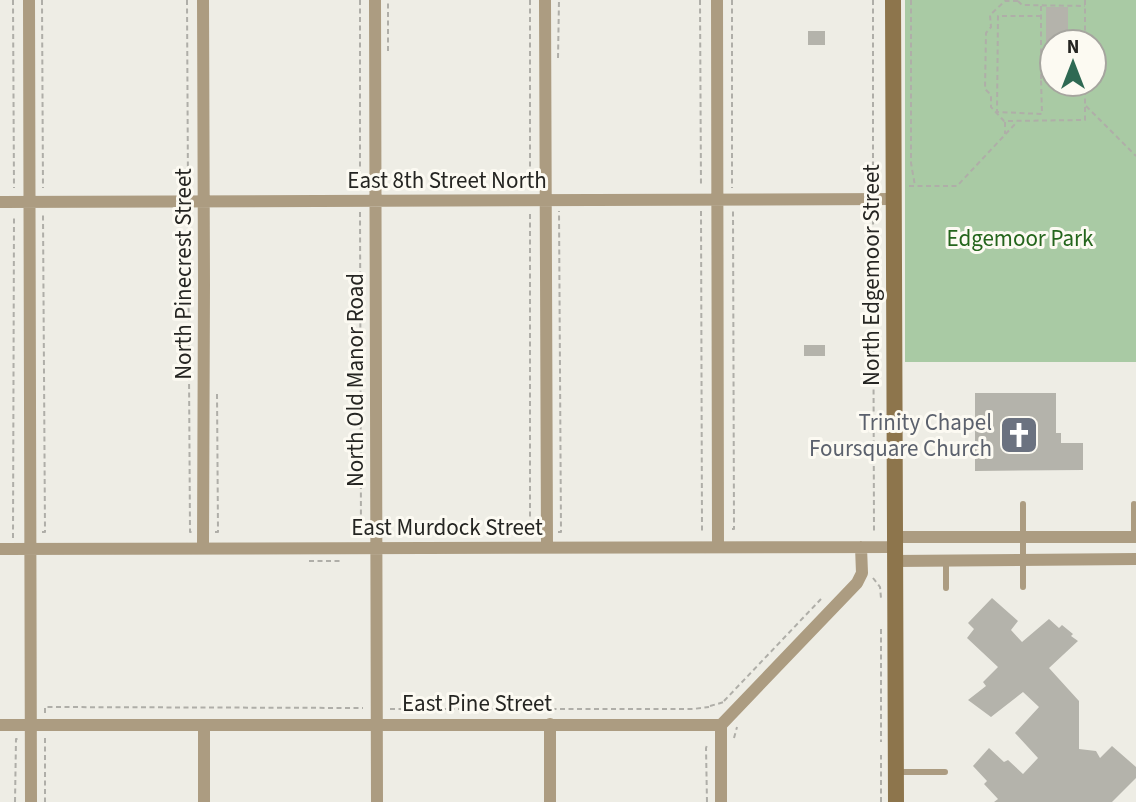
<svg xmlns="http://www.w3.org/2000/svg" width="1136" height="802" font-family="'Source Sans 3',sans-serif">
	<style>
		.green { fill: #a9caa4; fill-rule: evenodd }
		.building { fill: #b4b3ab }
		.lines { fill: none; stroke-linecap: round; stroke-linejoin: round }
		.path { stroke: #afaea8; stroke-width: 2; stroke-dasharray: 5 3.5; stroke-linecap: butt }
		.lane { stroke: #ac9c81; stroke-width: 6 }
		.street { stroke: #ac9c81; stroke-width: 12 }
		.secondary { stroke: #8d754c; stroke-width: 16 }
		.labels { text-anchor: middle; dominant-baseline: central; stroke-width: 6; stroke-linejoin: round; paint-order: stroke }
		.street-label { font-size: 23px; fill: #252522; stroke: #fcfaf2 }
		.park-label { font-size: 23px; fill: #24651c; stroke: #fcfaf2 }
		.worship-label { font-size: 23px; fill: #5b616d; stroke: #fcfaf2; text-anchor: end }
	</style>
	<rect width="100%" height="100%" fill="#eeede5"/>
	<!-- green -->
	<path class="green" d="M905,0H1136V362H905ZM1052,42H1094V84H1052Z"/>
	<!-- building -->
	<path class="building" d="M1046,7H1068V42H1052V70H1046Z
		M808,31H825V45H808Z
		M804,345H825V356H804Z
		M975,393H1056V433H1061V443H1083V470L975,471Z
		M992,598L1018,621L1011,630L1022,642L1049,619L1059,628L1062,625L1073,634L1071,636L1078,641L1049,668L1079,701V749L1096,751L1100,758L1112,746L1136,767V778L1112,802H994L998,799L984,784L987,781L973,766L989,748L1004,762L1008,760L1023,774L1038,758L1015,733L1039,707L1023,692L991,717L968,700L986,686L983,682L998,667L967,638L974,629L968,623Z"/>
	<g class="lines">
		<!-- path -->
		<path class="path" d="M13,0L14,188
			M42,0L43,188
			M187,0L188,188
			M360,0V189
			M530,0V187
			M700,0L701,187
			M732,0V188
			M873,0V188
			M911,0V163L915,186
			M1085,0V42
			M1018,1H1005L990,15L991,27L986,33L985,89L991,95V107L1004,121L1085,120V84
			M1018,1L1022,5L1085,6
			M1041,6V80H1052
			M1041,16H998L997,112L1042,114L1041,80
			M388,51V0
			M558,58L559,0
			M1086,106L1136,156
			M1005,122V134
			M909,186H957L1016,123
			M701,211L702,531H705
			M873,211L874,534
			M360,212L361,535
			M188,214L190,532H192
			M530,214V532H535
			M732,529H734L733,211
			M42,532H45L43,215
			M215,532H218L217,393
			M558,532H561L559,211
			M13,538L14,215
			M309,561H342
			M873,578L880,587L881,598
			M881,629V742
			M724,701L821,599
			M710,706L724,702
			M390,709H693L709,707
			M45,713V707L363,708
			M45,738V802
			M734,738L737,727
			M15,802L16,739H18
			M707,802L706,748L708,743
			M881,802V755"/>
		<!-- lane -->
		<path class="lane" d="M1023,504V587
			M1134,504V537
			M946,561V588
			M898,772H945"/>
		<!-- street -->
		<path class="street" d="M29,0L31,802
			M375,0L377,802
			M545,0L547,547
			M717,0L718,547
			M0,202L894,199
			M895,537H1136
			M203,548L204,284L203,0
			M0,549L895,547
			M895,561L1136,559
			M550,724V802
			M0,725H721L857,583L862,573L861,547
			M204,725V802
			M721,725V802"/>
		<!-- secondary -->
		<path class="secondary" d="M893,0L896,802"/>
	</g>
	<!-- icons -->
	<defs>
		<symbol id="church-square" viewBox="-11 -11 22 22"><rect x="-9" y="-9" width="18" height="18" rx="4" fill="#6b7280" stroke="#fcfaf2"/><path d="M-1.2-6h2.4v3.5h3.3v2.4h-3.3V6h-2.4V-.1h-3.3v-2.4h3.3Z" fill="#fff"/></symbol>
	</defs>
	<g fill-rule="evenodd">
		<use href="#church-square" x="997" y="413" width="44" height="44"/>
	</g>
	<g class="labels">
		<!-- street labels -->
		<g class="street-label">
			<text x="447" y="180">East 8th Street North</text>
			<text transform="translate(183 274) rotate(-90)">North Pinecrest Street</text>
			<text transform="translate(871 275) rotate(-90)">North Edgemoor Street</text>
			<text transform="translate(355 380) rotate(-90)">North Old Manor Road</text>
			<text x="447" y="527">East Murdock Street</text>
			<text x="477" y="703">East Pine Street</text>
		</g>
		<!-- park labels -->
		<g class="park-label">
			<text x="1020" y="238">Edgemoor Park</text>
		</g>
		<!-- worship labels -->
		<g class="worship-label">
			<text x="992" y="422">Trinity Chapel<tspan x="992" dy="26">Foursquare Church</tspan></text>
		</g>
	</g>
	<!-- north arrow -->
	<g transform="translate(1073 63)"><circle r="33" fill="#fcfaf2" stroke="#a6a59f" stroke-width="2"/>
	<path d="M0-5L12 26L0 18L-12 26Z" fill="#2e6953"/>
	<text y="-10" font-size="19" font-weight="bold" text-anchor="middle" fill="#252522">N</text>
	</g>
</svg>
